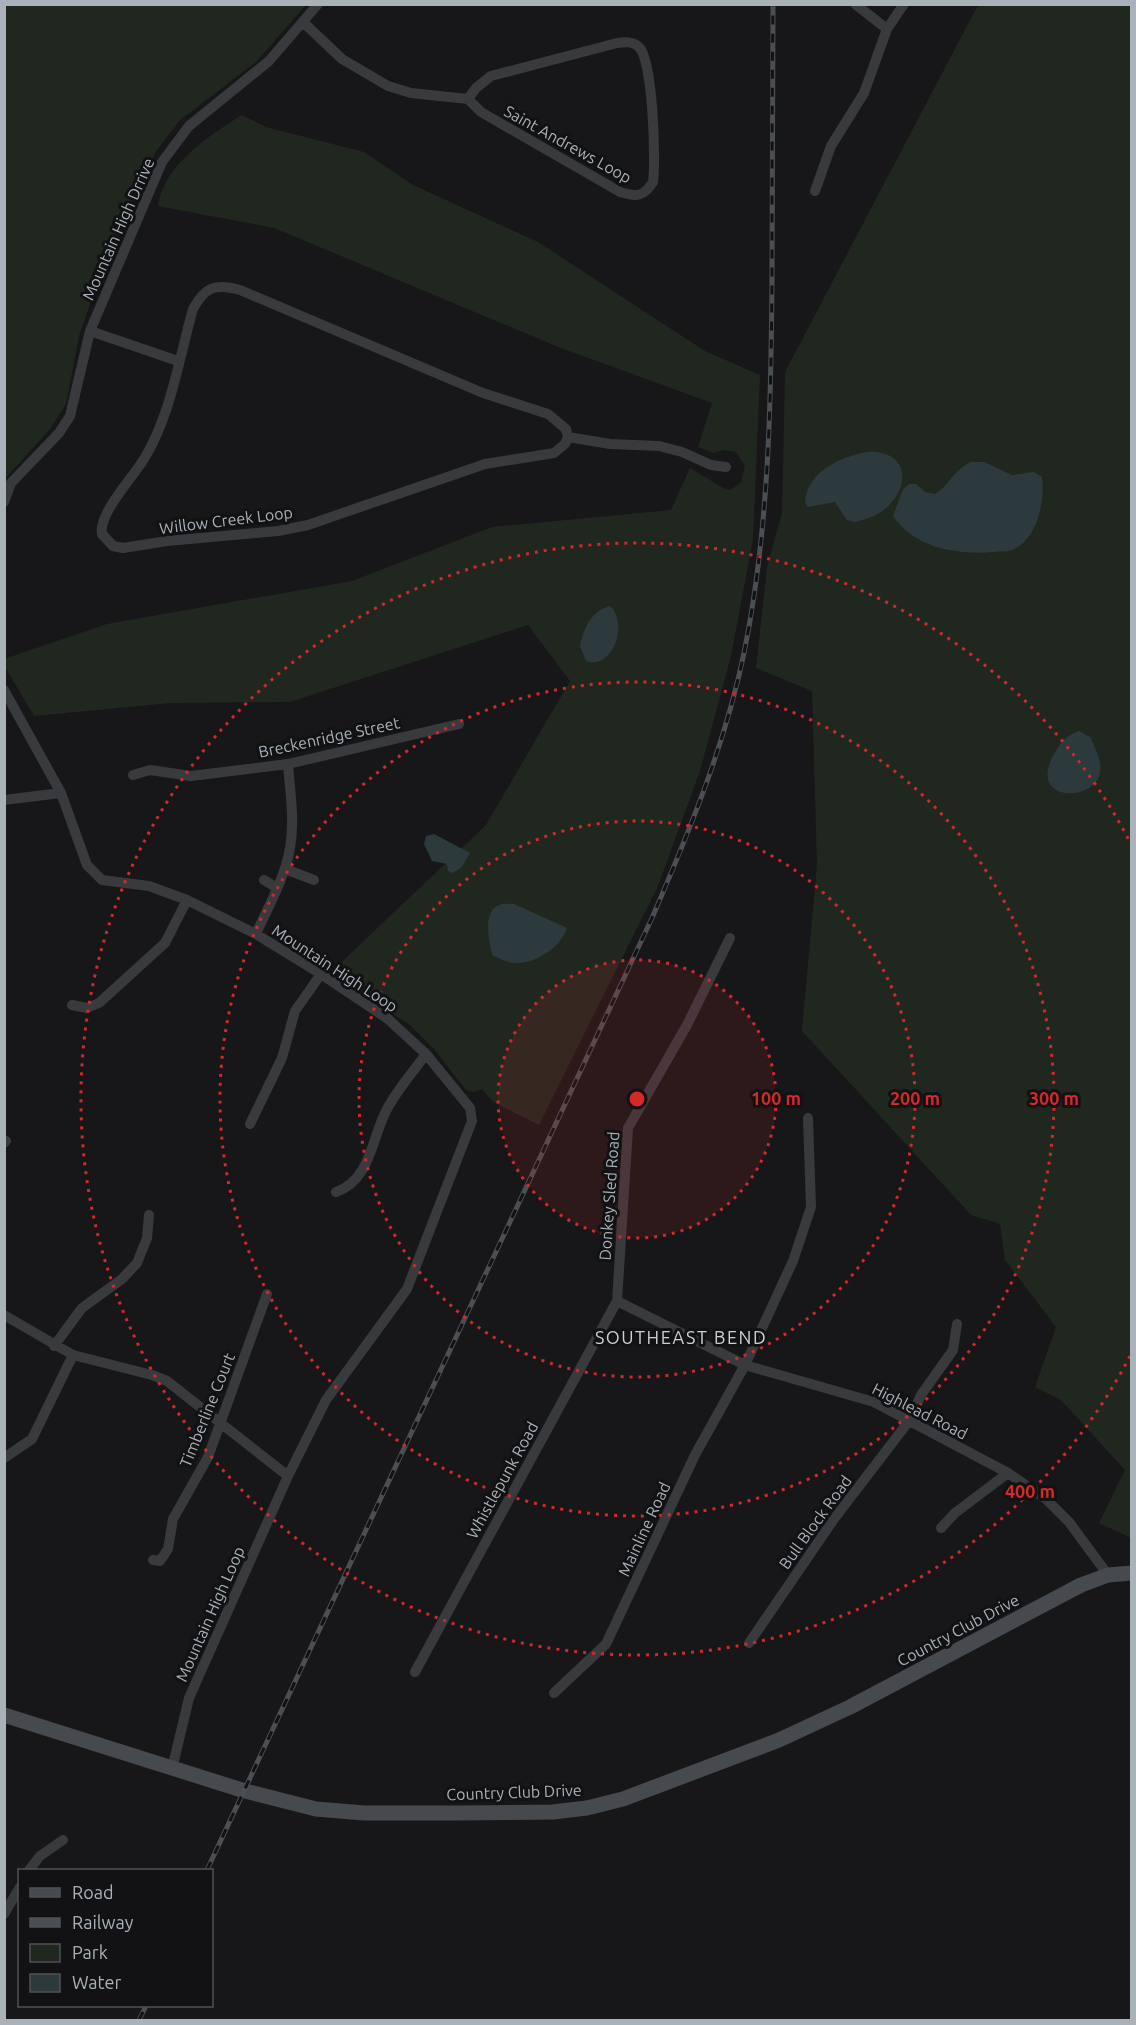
<svg xmlns="http://www.w3.org/2000/svg" width="1136" height="2025" font-family="Ubuntu,sans-serif">
	<style>
		.green { fill: #20271f }
		.water { fill: #2d3a3d }
		.lines { fill: none; stroke-linecap: round; stroke-linejoin: round }
		.street { stroke: #383a3e; stroke-width: 10 }
		.secondary { stroke: #464a4e; stroke-width: 15 }
		.rail-casing { stroke: #4b4f53; stroke-width: 5 }
		.rail { stroke: #121214; stroke-width: 3; stroke-dasharray: 9; stroke-linecap: butt }
		.ring { fill: none; stroke: #d62828; stroke-width: 3; stroke-dasharray: 3 6 }
		.labels { text-anchor: middle; dominant-baseline: central; stroke-width: 6; stroke-linejoin: round; paint-order: stroke }
		.street-label { font-size: 16px; fill: #a9b2b9; stroke: #121214 }
		.neighbourhood-label { font-size: 18px; letter-spacing: 1.5px; fill: #cad0d5; stroke: #121214 }
		.centre { fill: #d62828; stroke: #121214; stroke-width: 3 }
		.ring-label { font-size: 18px; text-anchor: middle; font-weight: bold; fill: #d62828; stroke: #121214; stroke-width: 6; stroke-linejoin: round; paint-order: stroke }
	</style>
	<rect width="100%" height="100%" fill="#171719"/>
	<!-- green -->
	<path class="green" d="M5,5H306L256,62L179,121L155,153L91,301L79,336L66,404L50,429L5,479Z
		M978,5H1131V1538L1099,1523L1125,1470L1061,1400L1035,1387L1056,1327L1005,1260L1000,1224L971,1215L802,1031L817,865L812,691L756,668L767,567L782,513L785,372Z
		M242,115L266,127L364,152L413,185L538,242L705,351L760,375L753,540L731,656L700,771L658,886L539,1125L493,1102L482,1089L474,1092L466,1090L434,1049L410,1025L330,973L486,825L570,681L528,625L290,702L170,703L34,716L5,667L4,659L107,624L352,581L492,527L671,510L690,468L725,489L731,490L741,482L745,466L736,452L724,450L714,453L698,447L712,403L561,348L274,228L158,206C164,164 210,135 242,115Z"/>
	<!-- water -->
	<path class="water" d="M866,452C911,449 912,490 881,512C873,517 864,520 855,522L847,520L835,502L808,507L805,503C807,471 839,458 866,452Z
		M971,462H984L1012,475L1034,472L1042,477C1045,500 1038,536 1016,548C1011,552 1000,551 993,552C957,555 915,548 893,516L903,489L909,484H916L925,492L935,494C951,484 951,472 971,462Z
		M610,606C629,623 613,671 586,661L580,646C584,628 591,611 610,606Z
		M1079,731L1090,737C1095,747 1102,761 1100,772C1096,803 1028,802 1053,756C1060,743 1065,736 1079,731Z
		M434,834L470,853L461,868L452,873L448,871L447,864L432,861L424,844L426,836Z
		M514,904L567,928C561,947 536,964 515,963C508,963 500,958 493,956C489,943 482,911 499,905C503,903 510,904 514,904Z"/>
	<g class="lines">
		<!-- street -->
		<path class="street" d="M855,4L887,29
			M304,23L342,59L388,86L411,93L468,99L481,112L620,192C636,197 644,197 653,182C656,161 653,60 639,47C633,41 625,42 617,43L491,76L476,88L468,99
			M815,191L831,146L864,93L887,29L904,4
			M90,331L178,361
			M568,437L565,444L554,453L485,464L308,525L278,531L167,541L123,548L113,546L102,534C98,514 133,477 144,459C171,415 179,358 193,309C205,287 215,283 240,290L483,393L548,414L566,429L568,437L610,444L659,446L682,452L711,465L726,467
			M4,502L11,483L59,433L70,416L90,331L162,162L189,126L269,61L318,4
			M4,690L61,793L87,865L102,880L149,886L187,900L256,934L321,974L388,1019L426,1054L470,1108L472,1121L407,1289L326,1400L288,1476L189,1698L172,1769
			M133,775L150,770L191,776L288,764L459,724
			M4,800L61,793
			M285,869L314,880
			M264,880L277,888
			M256,934C268,907 285,878 290,848C295,820 290,792 288,764
			M72,1005L87,1008L99,1003L165,943L187,900
			M250,1124L282,1058L295,1011L321,974
			M4,1143L6,1141
			M336,1192C370,1180 371,1141 386,1111C396,1091 413,1072 426,1054
			M617,1301L745,1365L874,1402L1008,1473L1046,1499L1069,1522L1108,1575
			M4,1315L73,1355L152,1375L167,1381L288,1476
			M54,1346L82,1308L122,1279L137,1263L147,1238L149,1215
			M4,1458L32,1439L73,1355
			M941,1528L955,1513L1008,1473
			M153,1560L160,1561L168,1549L173,1519L208,1457L267,1294
			M749,1643L834,1519L909,1421L921,1395L953,1350L957,1324
			M415,1672L617,1301L628,1128L687,1025L730,938
			M554,1693L606,1644L695,1455L745,1365L793,1261L811,1207L808,1118
			M29,1870L40,1856L63,1840
			M4,1914L20,1887"/>
		<!-- secondary -->
		<path class="secondary" d="M4,1715L245,1791L316,1809L364,1813H461L553,1812L587,1808L623,1799L779,1740L850,1707L1081,1585L1108,1575L1132,1573"/>
		<defs>
			<path id="rail" d="M207,1870L652,918C689,832 725,745 744,653C769,530 771,406 772,281C772,189 772,97 773,4
				M139,2020L146,2006"/>
		</defs>
		<!-- rail casing -->
		<use href="#rail" class="rail-casing"/>
		<!-- rail -->
		<use href="#rail" class="rail"/>
	</g>
	<!-- distance rings -->
	<circle cx="637" cy="1099" r="139" fill="#d62828" fill-opacity=".12"/>
	<g class="ring">
		<circle cx="637" cy="1099" r="139"/>
		<circle cx="637" cy="1099" r="278"/>
		<circle cx="637" cy="1099" r="417"/>
		<path d="M1130 1356A556 556 0 1 1 1130 842"/>
	</g>
	<g class="labels">
		<!-- street labels -->
		<g class="street-label">
			<text transform="translate(568 144) rotate(29)">Saint Andrews Loop</text>
			<text transform="translate(118 229) rotate(-66)">Mountain High Drrive</text>
			<text transform="translate(226 520) rotate(-7)">Willow Creek Loop</text>
			<text transform="translate(329 737) rotate(-12)">Breckenridge Street</text>
			<text transform="translate(335 968) rotate(33)">Mountain High Loop</text>
			<text transform="translate(609 1196) rotate(-86)">Donkey Sled Road</text>
			<text transform="translate(207 1410) rotate(-68)">Timberline Court</text>
			<text transform="translate(920 1411) rotate(27)">Highlead Road</text>
			<text transform="translate(502 1480) rotate(-61)">Whistlepunk Road</text>
			<text transform="translate(815 1522) rotate(-54)">Bull Block Road</text>
			<text transform="translate(644 1529) rotate(-65)">Mainline Road</text>
			<text transform="translate(210 1614) rotate(-66)">Mountain High Loop</text>
			<text transform="translate(958 1630) rotate(-28)">Country Club Drive</text>
			<text transform="translate(514 1792) rotate(-2)">Country Club Drive</text>
		</g>
		<!-- neighbourhood labels -->
		<g class="neighbourhood-label">
			<text x="681" y="1337">SOUTHEAST BEND</text>
		</g>
	</g>
	<circle cx="637" cy="1099" r="9" class="centre"/>
	<g class="ring-label">
		<text x="776" y="1105">100 m</text>
		<text x="915" y="1105">200 m</text>
		<text x="1054" y="1105">300 m</text>
		<text x="1030" y="1498">400 m</text>
	</g>
	<!-- border -->
	<rect width="1136" height="2025" fill="none" stroke="#a9b2b9" stroke-width="12"/>
	<!-- legend -->
	<rect x="18" y="1869" width="195" height="138" fill="#121214" stroke="#4e5256" stroke-width="1.5"/>
	<rect x="30" y="1888" width="30" height="9" fill="#464a4e" stroke="#4e5256" stroke-width="1.5"/>
	<text x="72" y="1899" font-size="18" fill="#a9b2b9">Road</text>
	<rect x="30" y="1918" width="30" height="9" fill="#4b4f53" stroke="#4e5256" stroke-width="1.5"/>
	<text x="72" y="1929" font-size="18" fill="#a9b2b9">Railway</text>
	<rect x="30" y="1944" width="30" height="18" fill="#20271f" stroke="#4e5256" stroke-width="1.5"/>
	<text x="72" y="1959" font-size="18" fill="#a9b2b9">Park</text>
	<rect x="30" y="1974" width="30" height="18" fill="#2d3a3d" stroke="#4e5256" stroke-width="1.5"/>
	<text x="72" y="1989" font-size="18" fill="#a9b2b9">Water</text>
</svg>
